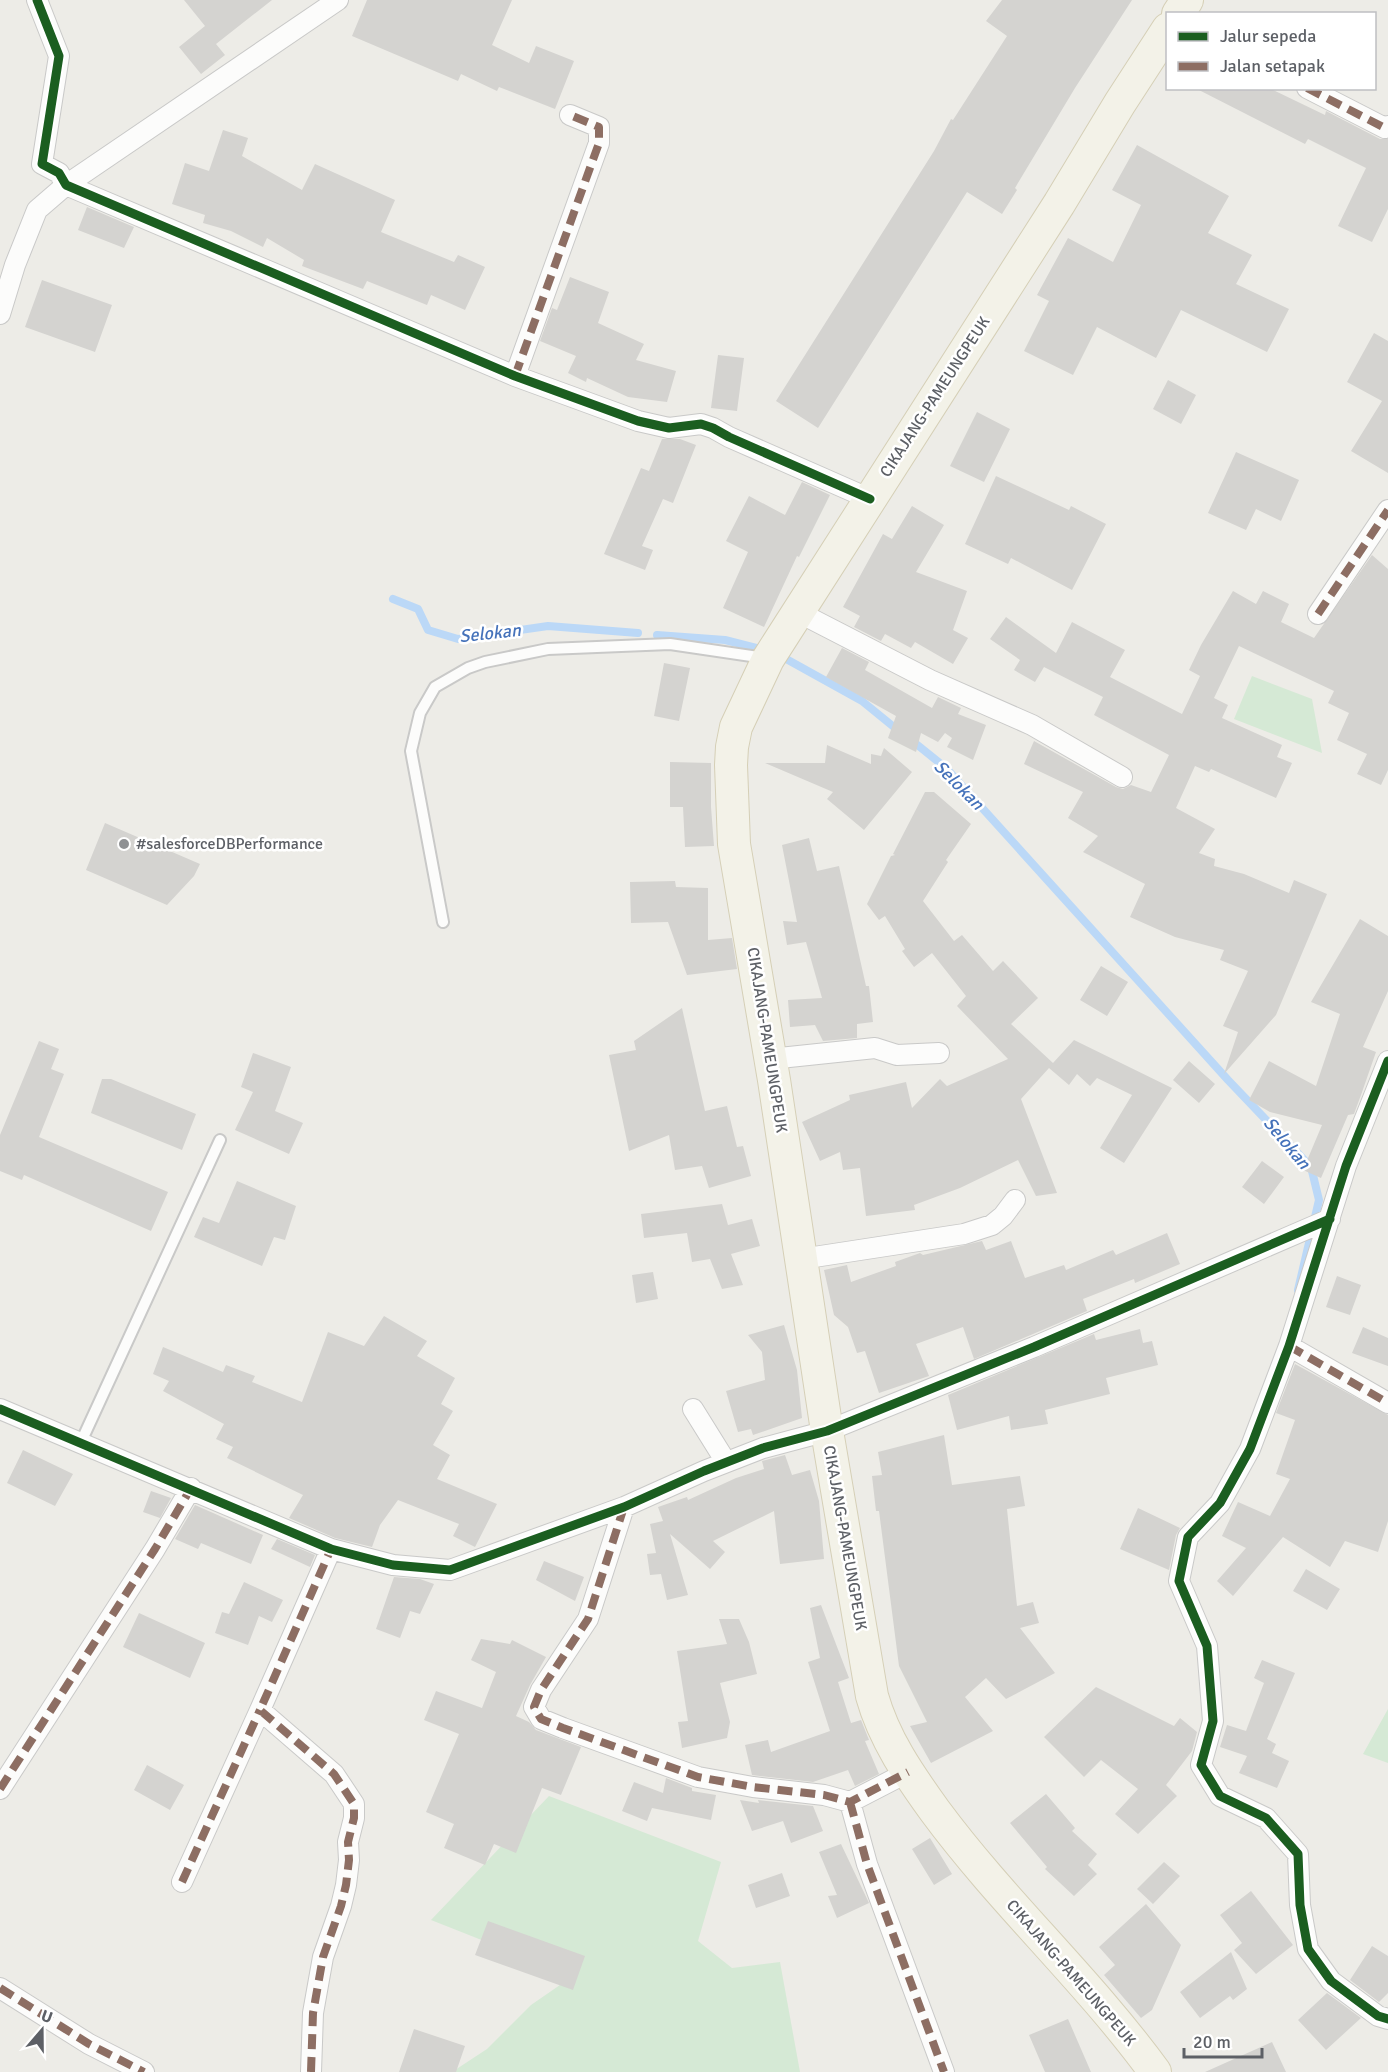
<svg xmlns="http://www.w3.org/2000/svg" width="1388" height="2072" font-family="Signika,sans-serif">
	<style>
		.green { fill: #d5e9d5 }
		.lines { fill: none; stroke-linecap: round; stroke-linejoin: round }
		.stream { stroke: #bbd8f7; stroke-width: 8 }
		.building { fill: #d4d3d0 }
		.lane-casing { stroke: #c9c9c8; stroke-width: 14 }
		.street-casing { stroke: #c9c9c8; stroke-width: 22 }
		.primary-casing { stroke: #d5cfb6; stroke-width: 34 }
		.lane { stroke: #fcfcfb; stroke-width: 10 }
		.street { stroke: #fcfcfb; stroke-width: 20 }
		.primary { stroke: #f3f2e8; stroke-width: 32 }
		.quiet { stroke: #8d6e63; stroke-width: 8; stroke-dasharray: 15 8; stroke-linecap: butt }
		.cycleway-casing { stroke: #fff; stroke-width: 13 }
		.cycleway { stroke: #1b5e20; stroke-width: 9 }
		.poi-dot { fill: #8f9193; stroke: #fff; stroke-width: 2 }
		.labels { text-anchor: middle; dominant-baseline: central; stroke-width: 5; stroke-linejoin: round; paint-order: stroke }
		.street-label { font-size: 16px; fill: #5d6066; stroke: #fff }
		.poi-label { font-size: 16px; fill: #5d6066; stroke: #fff; text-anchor: start }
		.water-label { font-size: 18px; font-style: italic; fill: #4572ba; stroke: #fff }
	</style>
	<rect width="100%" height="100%" fill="#edece7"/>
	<!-- green -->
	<path class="green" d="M1252,676L1312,699L1322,753L1234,719Z
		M1388,1709V1763L1363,1754Z
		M549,1796L721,1862L698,1941L732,1968L780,1962L800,2072H452L487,2049L531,2005L573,1976L431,1920Z"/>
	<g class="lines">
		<!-- stream -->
		<path class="stream" d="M393,599L418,609L428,630L458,639L548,626L638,633
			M657,635L725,640L765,650
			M779,655L862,701L900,732
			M910,739L946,768L1228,1080L1311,1167L1319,1200L1298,1290"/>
	</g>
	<!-- building -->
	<path class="building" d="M184,0H272L216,44L225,55L201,74L179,47L205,26Z
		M367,0H512L492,45L529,63L536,46L574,61L555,109L499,87L497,91L461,74L458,81L352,36Z
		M1002,0H1132L1075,88L1015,188L1017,190L1002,214L967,192L818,428L776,401L934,151L951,119L953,120L1007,36L986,21Z
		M1195,88H1269L1325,115L1326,111L1380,139H1388V209L1372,242L1338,226L1366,168L1308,139L1305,144Z
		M223,130L248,138L242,156L302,190L315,164L395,200L381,232L454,262L458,255L485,267L465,310L431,295L427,305L367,281L363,289L302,266L304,260L267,238L263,247L231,231L203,223L205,215L172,204L185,163L209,171Z
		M1137,145L1229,196L1208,233L1252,255L1236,284L1289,309L1267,352L1181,310L1156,358L1097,327L1073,375L1024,351L1049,301L1037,295L1068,238L1113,262L1141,205L1112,190Z
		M87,207L134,227L124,248L78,230Z
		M570,277L609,292L598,323L644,344L636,360L676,371L667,402L628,397L587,378L586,382L568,373L576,356L540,341L552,308L557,310Z
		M42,280L112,305L95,352L25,327Z
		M1374,333L1388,341V473L1351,451L1382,401L1347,382Z
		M718,355L744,358L737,411L711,408Z
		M1168,380L1196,395L1181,424L1153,409Z
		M977,412L1010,429L984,482L950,466Z
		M662,439H680L696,445L673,503L663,499L642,546L653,550L645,570L604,554L641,468L649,471Z
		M1236,452L1299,480L1281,521L1256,509L1246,530L1208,513Z
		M996,476L1069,510L1071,506L1106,524L1072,590L1011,558L1008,564L965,544Z
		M802,482L830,495L799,557L797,556L764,627L723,608L748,552L726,541L749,496L785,515Z
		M912,506L944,525L916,572L967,591L953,630L968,638L953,664L915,642L911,648L885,634L881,641L854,627L860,616L843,607L883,534L892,539Z
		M1372,555L1388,569V770L1381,785L1357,774L1367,754L1337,740L1349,713L1328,703L1334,691L1239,646L1214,698L1228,705L1222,718L1282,745L1277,757L1292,763L1276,798L1211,769L1209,772L1195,766L1176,808L1215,829L1199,853L1215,859L1214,866L1244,874L1289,893L1294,880L1327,894L1276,1015L1224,1074L1238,1032L1223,1026L1248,971L1220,960L1224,950L1175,937L1130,917L1145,884L1083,852L1098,836L1068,818L1083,792L1024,764L1034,741L1116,787L1123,789L1131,785L1151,792L1169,755L1094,715L1103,697L1044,667L1035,682L1014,670L1020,660L990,639L1006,617L1056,653L1072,622L1125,650L1110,677L1182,714L1200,676L1189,670L1201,645L1233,591L1256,604L1263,591L1289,604L1281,622L1314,638Z
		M842,648L869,662L865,670L932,708L938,697L961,708L958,714L986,725L973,760L947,747L952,738L945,733L938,742L921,733L916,752L888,738L896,716L826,677Z
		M664,663L690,668L679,721L654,716Z
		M827,745L871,764V754L881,756L884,748L912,772L864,830L827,799L833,792L765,763H825Z
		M670,762L711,763V807L714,846L685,847L683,807H670Z
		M925,792H934L971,824L946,860L948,862L923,901L954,941L962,935L993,971L1003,961L1038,998L1011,1024L1053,1063L1074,1040L1172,1088L1124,1163L1100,1148L1132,1095L1097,1078L1090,1086L1077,1074L1069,1085L1049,1068L1021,1099L1057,1193L1036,1196L1018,1160L960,1188L914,1205L915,1210L866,1216L860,1168L843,1170L840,1152L820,1161L802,1122L850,1100L849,1095L906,1082L912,1108L940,1079L947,1086L1008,1059L957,1006L966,996L932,953L914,967L902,951L905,949L885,916L879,920L867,904L891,856L895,855L893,854Z
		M105,823L200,864L194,876L167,905L86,870Z
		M809,838L817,871L839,866L866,986H869L873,1022L857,1024V1038L823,1041L815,1025L790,1027L788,1000L822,998L806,942L787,945L783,921L797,922L782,845Z
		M675,881L676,887L708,888V940L732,938L737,969L687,975L668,922L631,923L630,882Z
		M1360,919L1388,936V991L1363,1047L1376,1052L1361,1095L1354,1114L1348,1115L1321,1178L1303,1170L1322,1125L1270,1112L1249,1100L1269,1061L1316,1086L1340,1014L1311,1002Z
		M1101,966L1128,982L1107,1016L1080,1000Z
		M682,1008L705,1111L727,1106L737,1147L743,1146L751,1176L709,1188L702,1166L675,1170L669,1135L629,1151L609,1055L636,1050L634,1041Z
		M39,1041L59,1049L51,1069L64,1074L39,1137L168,1192L151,1231L24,1175L22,1180L0,1171V1135Z
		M253,1053L291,1067L275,1111L303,1123L289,1154L235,1130L253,1092L241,1087Z
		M1189,1061L1215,1084L1199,1103L1173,1080Z
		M102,1079H111L196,1114L182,1150L91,1113Z
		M1262,1161L1284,1177L1264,1204L1242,1187Z
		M237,1181L296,1206L285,1240L274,1237L262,1266L194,1237L203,1217L219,1223Z
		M722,1204L728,1225L752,1219L760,1246L731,1254L743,1285L722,1289L710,1259L692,1262L687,1233L644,1238L641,1214Z
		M1167,1233L1180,1264L1135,1283L1134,1279L1083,1299L1087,1311L974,1359L963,1327L916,1344L929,1376L879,1393L865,1351L857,1353L848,1327L834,1315L824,1270L847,1265L851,1282L896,1266L895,1262L920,1253L923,1255L982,1241L986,1250L1011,1241L1025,1278L1064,1265L1066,1270L1113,1250L1116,1255Z
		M653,1272L658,1299L636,1303L632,1275Z
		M1337,1276L1361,1285L1350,1315L1326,1307Z
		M384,1316L427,1341L417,1356L455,1378L441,1404L453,1411L433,1445L450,1455L437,1479L497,1504L475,1547L453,1536L459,1524L398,1500L380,1525L372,1547L335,1538L289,1518L303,1495L227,1458L233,1447L216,1439L224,1424L163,1391L169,1381L153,1374L163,1347L223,1372L226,1365L255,1376L252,1382L302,1402L328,1332L364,1346Z
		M784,1325L797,1370L802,1418L753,1435L751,1429L738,1432L726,1391L765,1380L762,1352L748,1335Z
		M1363,1327L1388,1338V1366L1352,1353Z
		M1140,1329L1143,1343L1152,1341L1158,1365L1106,1378L1110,1394L1045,1410L1048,1424L1011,1430L1009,1416L957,1430L948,1395L1094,1334L1096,1340Z
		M1295,1364L1388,1415V1521L1378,1552L1345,1541L1330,1567L1283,1537L1233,1596L1217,1581L1246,1548L1222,1536L1238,1502L1270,1516L1290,1479L1276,1474L1295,1420L1276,1413Z
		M944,1435L952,1485L1020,1476L1025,1506L1007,1509L1017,1606L1033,1602L1039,1623L1020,1628L1055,1673L1006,1699L986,1678L965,1697L993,1731L931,1763L910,1726L927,1722L899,1666L879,1511H876L872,1476L882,1475L878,1452Z
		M23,1450L73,1474L55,1506L7,1483Z
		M785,1455L792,1475L810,1470L819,1501L824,1559L780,1564L774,1511L713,1541L725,1552L710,1569L670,1534L688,1595L667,1600L661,1574L650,1575L647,1554L656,1553L650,1524L663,1521L658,1507L687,1497L688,1500L736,1478L764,1469L762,1461Z
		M151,1491L171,1498L160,1518L143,1512Z
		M195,1505L263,1535L251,1564L201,1543L198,1549L175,1539Z
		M1138,1508L1180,1528L1176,1535L1169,1570L1120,1549Z
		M277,1539L315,1555L310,1567L271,1549Z
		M544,1561L584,1577L575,1601L536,1580Z
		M1306,1569L1340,1589L1327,1610L1293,1591Z
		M394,1577L420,1579L434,1584L420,1614L410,1611L400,1638L376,1629Z
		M244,1582L283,1600L272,1622L259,1616L248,1645L215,1633L222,1612L229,1614Z
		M821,1605L849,1678L838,1682L851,1723L861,1720L869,1740L865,1741L879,1774L855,1786L848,1770L813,1782L752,1775L745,1745L768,1740L771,1752L830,1731L808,1662L820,1658L810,1608Z
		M139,1613L205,1643L190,1678L123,1647Z
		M719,1619H739L749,1642L757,1674L720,1683L730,1722L727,1738L682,1748L678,1722L688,1721L677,1651L727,1644Z
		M481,1639L510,1644L512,1640L546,1657L530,1685L516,1716L529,1722L536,1730L581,1747L561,1795L542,1788L516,1853L494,1844L485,1865L444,1848L454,1824L426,1812L459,1734L424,1720L436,1691L482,1708L496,1672L471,1660Z
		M1262,1660L1295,1673L1267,1739L1276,1744L1272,1753L1289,1761L1277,1788L1239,1773L1247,1756L1220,1747L1227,1725L1246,1731L1264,1683L1254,1678Z
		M1096,1687L1174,1726L1180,1718L1197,1732L1192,1751L1166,1785L1177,1796L1138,1834L1115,1814L1138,1789L1101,1760L1084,1777L1044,1737Z
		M147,1765L184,1785L170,1810L134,1790Z
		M666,1778L692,1788V1791L716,1795L711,1820L652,1808L647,1821L622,1811L634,1782L663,1793Z
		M1046,1794L1075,1828L1072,1831L1097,1854L1088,1865L1097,1874L1074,1896L1045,1869L1047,1867L1010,1823Z
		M740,1800L759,1803L758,1800L813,1806L823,1831L791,1843L783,1821L752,1831Z
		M930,1838L952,1874L934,1885L912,1849Z
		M841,1844L869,1903L837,1918L828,1896L837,1895L819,1852Z
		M1164,1862L1180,1876L1153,1904L1137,1889Z
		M782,1873L790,1896L756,1908L748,1885Z
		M1251,1891L1293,1945L1256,1974L1234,1950L1242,1943L1220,1915Z
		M1146,1904L1181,1945L1152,2010L1141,2018L1104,1975L1115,1965L1099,1947Z
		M488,1921L585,1956L573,1990L475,1955Z
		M1372,1946L1388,1956V1993L1379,2002L1350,1980Z
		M1231,1952L1247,1989L1233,2000L1230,1996L1200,2018L1180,1992Z
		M1327,1993L1361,2018L1326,2050L1298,2020Z
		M1068,2019L1091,2072H1045L1029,2035Z
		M414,2029L465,2046L456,2072H399Z
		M1272,2042L1286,2072H1205Z"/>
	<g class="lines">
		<defs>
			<path id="lane" d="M443,922L411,751L420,713L435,687L468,668L485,662L548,649L670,644L765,658
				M81,1442L220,1140"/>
			<path id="street" d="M37,0L59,56L42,164L59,173L66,185L515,376L638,421L669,428L701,424L713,428L729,437L870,499
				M1307,88L1385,128L1388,126
				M0,314L15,265L37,210L66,185L338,0
				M515,376L599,143V127L570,115
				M798,612L930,680L1032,725L1122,777
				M1318,614L1388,510
				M770,1059L875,1048L897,1055L939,1053
				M1388,1061L1346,1166L1289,1346L1250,1449L1220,1503L1188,1537L1179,1581L1207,1646L1213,1721L1201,1765L1220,1796L1266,1818L1298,1854L1300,1905L1308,1949L1331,1981L1378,2016L1388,2019
				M801,1259L964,1234L992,1225L1003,1216L1015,1200
				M1289,1346L1388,1403
				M0,1409L331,1549L393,1565L450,1570L624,1507L704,1471L763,1448L827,1431L1034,1347L1330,1219
				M693,1409L726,1462
				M624,1507L588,1619L541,1690L534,1707L541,1719L563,1728L698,1777L753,1787L824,1795L850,1802L908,1772
				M0,1789L155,1549L191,1488
				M850,1802L867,1864L944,2072
				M182,1882L260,1710
				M0,1988L89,2044L144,2072
				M311,2072L313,2013L323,1957L341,1906L346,1885L349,1860L348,1842L354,1818V1804L334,1774L260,1710L331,1549"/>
			<path id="primary" d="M1178,14L1187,0
				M1155,2072C1088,1980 1003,1903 935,1811C909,1775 884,1739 872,1696L827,1431L774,1080L734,844L731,765L732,747L736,727L768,659L1059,204L1120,103L1168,29"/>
		</defs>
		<!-- lane casing -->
		<use href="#lane" class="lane-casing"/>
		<!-- street casing -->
		<use href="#street" class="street-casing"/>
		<!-- primary casing -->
		<use href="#primary" class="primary-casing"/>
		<!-- lane -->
		<use href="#lane" class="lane"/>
		<!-- street -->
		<use href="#street" class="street"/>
		<!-- primary -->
		<use href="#primary" class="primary"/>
		<!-- quiet -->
		<path class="quiet" d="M1307,88L1385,128L1388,126
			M515,376L599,143V127L570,115
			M1318,614L1388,510
			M1289,1346L1388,1403
			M624,1507L588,1619L541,1690L534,1707L541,1719L563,1728L698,1777L753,1787L824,1795L850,1802L908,1772
			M0,1789L155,1549L191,1488
			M850,1802L867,1864L944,2072
			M182,1882L260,1710
			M0,1988L89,2044L144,2072
			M311,2072L313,2013L323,1957L341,1906L346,1885L349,1860L348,1842L354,1818V1804L334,1774L260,1710L331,1549"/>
		<defs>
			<path id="cycleway" d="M37,0L59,56L42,164L59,173L66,185L515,376L638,421L669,428L701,424L713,428L729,437L870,499
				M1388,1061L1346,1166L1289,1346L1250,1449L1220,1503L1188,1537L1179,1581L1207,1646L1213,1721L1201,1765L1220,1796L1266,1818L1298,1854L1300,1905L1308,1949L1331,1981L1378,2016L1388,2019
				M0,1409L331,1549L393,1565L450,1570L624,1507L704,1471L763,1448L827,1431L1034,1347L1330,1219"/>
		</defs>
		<!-- cycleway casing -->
		<use href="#cycleway" class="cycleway-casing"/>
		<!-- cycleway -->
		<use href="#cycleway" class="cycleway"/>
	</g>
	<!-- markers -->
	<circle class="poi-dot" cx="124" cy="844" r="6"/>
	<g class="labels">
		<!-- street labels -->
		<g class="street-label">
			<text transform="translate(935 397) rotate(-57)">CIKAJANG-PAMEUNGPEUK</text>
			<text transform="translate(767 1040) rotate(81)">CIKAJANG-PAMEUNGPEUK</text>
			<text transform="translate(845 1538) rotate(80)">CIKAJANG-PAMEUNGPEUK</text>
			<text transform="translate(1071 1973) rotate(49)">CIKAJANG-PAMEUNGPEUK</text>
		</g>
		<!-- poi labels -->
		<g class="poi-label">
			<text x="136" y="844">#salesforceDBPerformance</text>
		</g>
		<!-- water labels -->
		<g class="water-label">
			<text transform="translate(490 633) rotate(-6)">Selokan</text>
			<text transform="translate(959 785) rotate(45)">Selokan</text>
			<text transform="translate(1287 1143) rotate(50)">Selokan</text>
		</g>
	</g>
	<!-- legend -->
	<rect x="1166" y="12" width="210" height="78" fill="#ffffff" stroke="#bebfc2" stroke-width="1.5"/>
	<rect x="1178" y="32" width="30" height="9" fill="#1b5e20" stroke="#bebfc2" stroke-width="1.5"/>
	<text x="1220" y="42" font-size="18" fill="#5d6066">Jalur sepeda</text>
	<rect x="1178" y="62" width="30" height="9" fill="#8d6e63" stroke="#bebfc2" stroke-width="1.5"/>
	<text x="1220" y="72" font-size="18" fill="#5d6066">Jalan setapak</text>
	<!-- north arrow -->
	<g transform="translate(42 2030) rotate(20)" stroke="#ffffff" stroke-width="4.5" paint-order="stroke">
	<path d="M0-4.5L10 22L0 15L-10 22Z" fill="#5d6066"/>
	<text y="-9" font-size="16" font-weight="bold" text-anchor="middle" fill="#5d6066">U</text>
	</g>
	<!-- scale -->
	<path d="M1184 2048v9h78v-9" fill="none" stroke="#5d6066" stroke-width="3"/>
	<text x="1193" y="2048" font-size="18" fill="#5d6066" stroke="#ffffff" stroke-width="4.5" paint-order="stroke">20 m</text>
</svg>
